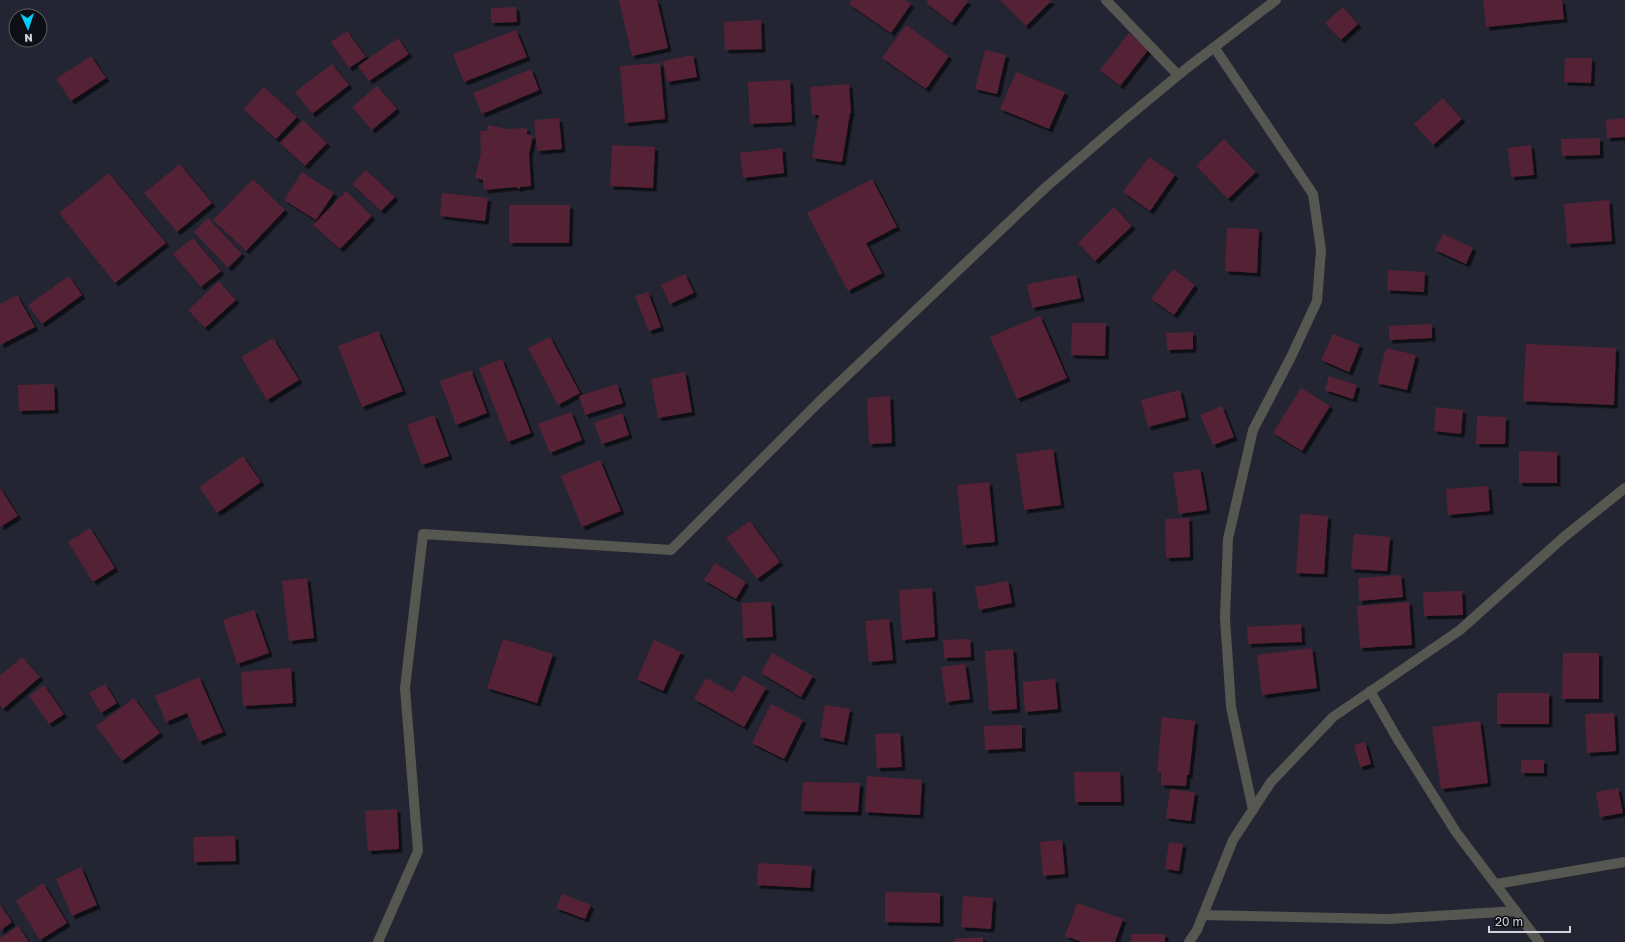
<svg xmlns="http://www.w3.org/2000/svg" width="1625" height="942" font-family="'Golos Text',sans-serif">
	<style>
		.building { fill: #552136; filter: url(#shadow) }
		.lines { fill: none; stroke-linecap: round; stroke-linejoin: round }
		.street { stroke: #555750; stroke-width: 10 }
	</style>
	<defs>
		<filter id="shadow"><feDropShadow dx="3.5" dy="3.5" stdDeviation="0" flood-color="#0009"/></filter>
	</defs>
	<rect width="100%" height="100%" fill="#232533"/>
	<!-- building -->
	<path class="building" d="M619,0H657L668,48L632,56Z
		M852,0H905L911,4L891,33L849,4Z
		M928,0H967L968,1L952,23L926,3Z
		M1000,0H1052L1026,26Z
		M1483,0H1562L1564,19L1486,27Z
		M516,7L517,22L491,23V8Z
		M1343,7L1358,24L1341,40L1325,23Z
		M761,20L762,49L725,50L724,22Z
		M906,25L949,56L926,89L882,58Z
		M516,30L527,57L464,82L453,54Z
		M347,31L366,57L349,68L331,42Z
		M1129,33L1149,49L1120,86L1100,70Z
		M398,38L409,54L369,81L358,66Z
		M985,50L1006,55L997,94L975,89Z
		M693,55L697,77L667,82L663,61Z
		M91,56L106,78L71,101L56,79Z
		M1565,58H1592L1591,83L1564,82Z
		M660,63L665,119L625,123L620,66Z
		M332,64L349,85L312,114L295,92Z
		M531,69L539,90L482,114L473,93Z
		M1016,72L1065,92L1049,129L1000,109Z
		M790,80L792,122L750,124L748,82Z
		M849,84L851,113H850L842,162L812,158L819,115H812L810,87Z
		M377,86L397,109L372,130L352,107Z
		M264,87L297,117L276,139L243,109Z
		M1443,98L1462,119L1433,145L1414,124Z
		M559,118L562,149L537,151L534,120Z
		M1625,118V137L1607,138L1606,120Z
		M303,120L327,143L305,166L280,143Z
		M488,125L507,129L527,128V134L533,136L529,154L531,186L520,187V189L515,187L484,190L483,180L475,178L481,152L480,131H487Z
		M1600,138V155L1562,156L1561,139Z
		M1224,139L1256,172L1228,199L1196,166Z
		M612,145L655,147L653,188L610,186Z
		M1531,145L1534,175L1511,177L1508,148Z
		M782,148L784,173L743,178L740,153Z
		M1149,157L1175,175L1150,211L1123,192Z
		M180,164L212,203L177,232L144,193Z
		M366,170L395,197L381,211L352,184Z
		M302,172L334,193L316,220L284,200Z
		M109,173L166,243L115,283L59,213Z
		M253,179L285,210L246,251L213,220Z
		M872,179L897,227L866,243L882,273L848,291L807,213Z
		M346,191L372,216L340,249L313,225Z
		M442,193L488,198L485,221L440,216Z
		M1609,200L1612,241L1567,244L1564,204Z
		M509,205H570L569,243H509Z
		M1114,207L1132,226L1095,261L1078,243Z
		M208,218L242,254L228,268L194,232Z
		M1227,228L1259,229L1257,273L1225,271Z
		M1443,234L1473,248L1466,264L1435,250Z
		M193,238L221,271L201,287L173,254Z
		M1173,269L1195,285L1174,315L1151,299Z
		M1388,270L1425,272L1424,292L1387,290Z
		M685,274L694,293L670,304L661,285Z
		M1076,275L1081,298L1032,308L1027,284Z
		M69,276L82,295L42,324L28,305Z
		M219,281L236,300L205,328L188,310Z
		M648,292L661,327L649,331L635,296Z
		M17,295L35,327L0,345V304Z
		M1040,316L1067,378L1017,399L990,337Z
		M1072,323H1106L1105,356L1071,355Z
		M1432,324V338L1389,340V326Z
		M378,331L403,391L362,407L338,346Z
		M1193,332V349L1167,350L1166,333Z
		M1333,334L1360,345L1349,372L1321,360Z
		M550,337L580,393L558,405L528,348Z
		M273,338L299,380L267,400L241,357Z
		M1526,344L1616,348L1614,405L1523,401Z
		M1386,348L1416,355L1407,390L1377,383Z
		M502,359L531,433L508,442L479,368Z
		M471,370L487,413L456,425L440,381Z
		M685,372L692,412L658,418L651,379Z
		M1329,376L1357,385L1353,399L1325,390Z
		M54,384L55,410L19,411L18,385Z
		M617,384L623,403L585,415L579,396Z
		M1301,388L1330,406L1302,451L1273,433Z
		M1180,390L1186,417L1148,427L1141,400Z
		M890,396L892,443L869,444L867,398Z
		M1222,406L1234,437L1213,445L1200,415Z
		M1436,407L1463,410L1461,434L1434,431Z
		M571,412L582,440L550,453L538,424Z
		M622,413L629,435L602,444L594,423Z
		M434,415L449,456L422,465L407,425Z
		M1477,416L1506,417L1505,444H1476Z
		M1053,449L1061,505L1024,510L1016,454Z
		M1519,451L1557,452V483H1519Z
		M243,456L261,482L217,513L199,487Z
		M600,460L621,511L582,527L561,476Z
		M1200,469L1207,510L1179,514L1173,473Z
		M989,482L995,542L963,545L957,485Z
		M1488,486L1490,511L1448,515L1446,489Z
		M0,488L18,516L0,527Z
		M1300,514L1328,516L1324,574L1296,573Z
		M1189,518L1190,557L1166,558L1165,519Z
		M750,521L780,562L757,579L726,538Z
		M90,528L115,568L93,582L68,542Z
		M1354,534L1390,537L1387,571L1351,569Z
		M715,563L746,582L736,599L704,580Z
		M1401,575L1403,597L1359,601L1358,578Z
		M307,578L314,638L289,641L282,581Z
		M1008,581L1012,603L979,610L975,587Z
		M932,588L935,637L902,640L899,590Z
		M1462,591L1463,615L1424,616L1423,592Z
		M771,602L773,637L743,638L742,603Z
		M1409,602L1412,645L1360,648L1357,606Z
		M254,610L269,653L237,664L223,620Z
		M889,619L893,660L869,662L865,621Z
		M1301,624L1302,642L1248,644L1247,627Z
		M503,639L553,654L537,703L487,688Z
		M970,639L971,657L944,658L943,640Z
		M654,640L681,652L663,691L637,679Z
		M1312,648L1317,688L1262,695L1257,655Z
		M1013,649L1017,709L989,711L985,651Z
		M772,653L813,676L801,697L761,673Z
		M1563,653H1599V699H1562Z
		M22,657L40,677L3,709L0,705V676Z
		M965,664L970,699L946,702L941,667Z
		M291,668L293,703L243,706L241,672Z
		M743,675L766,688L744,727L694,699L706,678L733,693Z
		M199,677L223,732L199,742L187,713L166,722L155,696Z
		M1055,679L1058,709L1025,712L1023,682Z
		M105,684L117,703L101,713L89,693Z
		M44,685L64,714L49,724L29,696Z
		M1497,693H1549V724H1497Z
		M134,698L160,733L122,761L96,726Z
		M771,704L803,720L784,759L752,743Z
		M825,705L850,709L844,742L820,737Z
		M1614,713L1616,751L1587,753L1585,714Z
		M1162,717L1195,721L1189,775H1187L1186,786L1161,785V772H1157Z
		M1480,721L1488,783L1441,789L1432,727Z
		M1022,725V748L985,750L984,726Z
		M900,733L902,767L877,768L875,734Z
		M1365,742L1371,764L1360,767L1354,745Z
		M1521,760H1544V773H1521Z
		M1074,772H1120L1121,802H1075Z
		M867,776L922,780L920,815L865,812Z
		M803,782L860,783L858,812L801,811Z
		M1618,788L1623,813L1600,817L1596,792Z
		M1170,789L1195,792L1191,821L1166,818Z
		M397,809L399,849L368,851L365,811Z
		M235,836L236,861L194,862L193,837Z
		M1062,840L1065,874L1043,876L1040,842Z
		M1169,842L1183,844L1179,871L1165,869Z
		M758,863L812,866L810,888L757,885Z
		M81,867L97,905L72,916L56,879Z
		M43,883L67,923L40,940L16,901Z
		M885,892L940,893V923L885,922Z
		M562,894L591,905L585,919L556,908Z
		M963,896L993,898L991,929L961,927Z
		M1077,903L1123,919L1115,942H1082L1065,936Z
		M0,905L12,922L0,931Z
		M18,926L29,942H0V938Z
		M1131,934H1165V942H1131Z
		M983,937V942H955V939Z"/>
	<g class="lines">
		<!-- street -->
		<path class="street" d="M1106,0L1178,75
			M1214,47L1313,194L1321,250L1317,301L1291,357L1253,430L1228,539L1225,618L1231,707L1253,810
			M1370,691L1397,738L1456,832L1539,942
			M1496,884L1625,862
			M1203,915L1388,919L1516,911
			M378,942L418,851L405,688L423,534L671,550L819,402L1045,188L1124,120L1187,68L1276,0
			M1189,942L1197,930L1233,840L1271,782L1333,717L1460,630L1564,537L1625,488"/>
	</g>
	<!-- north arrow -->
	<g transform="translate(28 28) rotate(177)"><circle r="19" fill="#0e0f15" stroke="#5c5d64"/>
	<path d="M0-3L7 15L0 10L-7 15Z" fill="#05cbf9"/>
	<text y="-6" font-size="11" font-weight="bold" text-anchor="middle" fill="#d0d1db">N</text>
	</g>
	<!-- scale -->
	<path d="M1489 926v6h81v-6" fill="none" stroke="#d0d1db" stroke-width="2"/>
	<text x="1495" y="926" font-size="12" fill="#d0d1db" stroke="#0e0f15" stroke-width="3" paint-order="stroke">20 m</text>
</svg>
